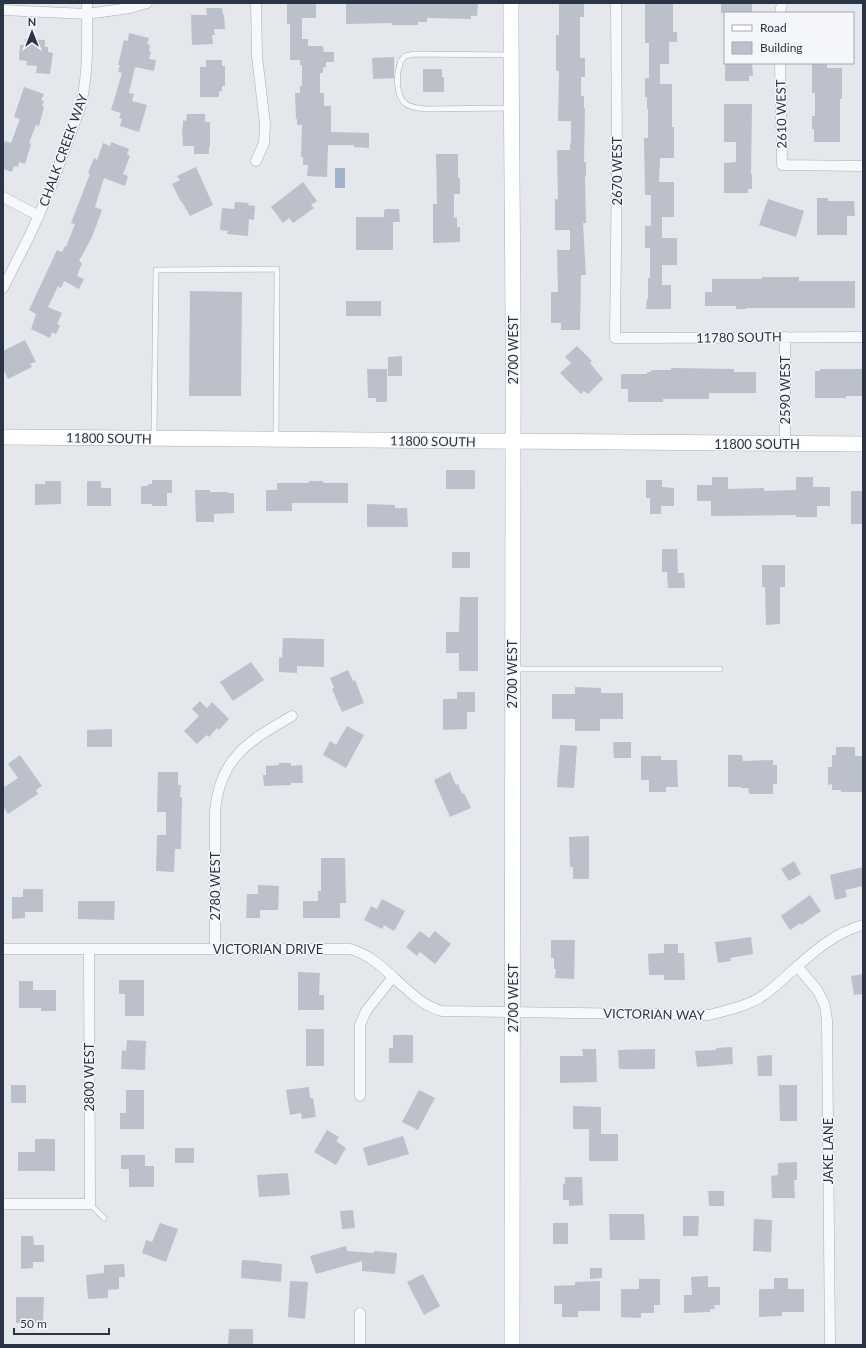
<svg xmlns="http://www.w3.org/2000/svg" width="866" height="1348" font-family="Lato,sans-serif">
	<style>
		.water { fill: #9fb4cc }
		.building { fill: #bbc0ca }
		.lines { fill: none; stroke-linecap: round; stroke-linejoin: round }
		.lane-casing { stroke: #a9aeb7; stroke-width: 6 }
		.street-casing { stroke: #a9aeb7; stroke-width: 11 }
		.secondary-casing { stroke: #a9aeb7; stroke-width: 16 }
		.lane { stroke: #f7f8fa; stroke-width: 5 }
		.street { stroke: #f7f8fa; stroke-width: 10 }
		.secondary { stroke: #fff; stroke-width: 15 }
		.labels { text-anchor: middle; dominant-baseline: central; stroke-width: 3; stroke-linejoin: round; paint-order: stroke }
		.street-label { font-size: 13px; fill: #2b3445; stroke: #f4f6f9 }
	</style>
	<rect width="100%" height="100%" fill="#e4e7ec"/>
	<!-- water -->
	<path class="water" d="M335,168H345V188H335Z"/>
	<!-- building -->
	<path class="building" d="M316,3V18H302V39H308V46H323L324,52H334V62H326V67H323V73H320V93H324V106H331V132L369,133V148L354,147V145H328L327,177L307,176L308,165H303V157H301L302,125H297V119H296L295,93H300V86H302V65H300V60H290V24H287V4Z
		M346,3H478L477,16H471V19L427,18V22H418V25H392V23L346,24Z
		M559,3H584V17H580V58H585V77H581V96H584V108H585L584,162H586V176H585L586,223H583L586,275H581L580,330H561V323H551V292H558L557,250H570V230H555V199H558L557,150H570V143H571V121H558L559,71H556V35H559Z
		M645,3H673V32H677V42H669V64H660V84H672V127H674V158H660L659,182H674V217H662V238H677V265H662V285H671V309H646L647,299H648V278H650V248H645V226H651V195H645L644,138H648V109H647V97H645V78H649V43H645Z
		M721,3H752V13H721Z
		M206,8H222L223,15H224L225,29H214L215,35H212L213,44L192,45L191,15H207Z
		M129,33L149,38L147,44L150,45L149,51L151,52L149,59L156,60L154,71L135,67L129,93L134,94L132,101L147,105L139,132L120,126L122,119L119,118L121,113L111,110L122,73L118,72L120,65H118L124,40L128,41Z
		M25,39L45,40V47H48V52L53,53L50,74L36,73L37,66L26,65L27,61L19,60L20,45H25Z
		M394,57V78L373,79L372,58Z
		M206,60H222V66H225V86H222V91H219V97H200V67H206Z
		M725,63H752L753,76H749V81H725Z
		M812,63H827V68H842V99H840V142H814V129H812V116H815V93H812Z
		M423,69H442V77H444V92H423Z
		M24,87L44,94L41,100L44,101L42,106L44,107L39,126L36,125L29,143L31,144L25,164L19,162L18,167L14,166L12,172L3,169V148L5,141L11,143L20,119L14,117Z
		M724,104H752L751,174H752V189H748V193H724V163L736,162V142H724Z
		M187,114H205V122H210V147H209V154H194V146H183L182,127H183V120L186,121Z
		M111,142L129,149L127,154L130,156L123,174L128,176L125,186L104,178L95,207L102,210L92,237L79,261L82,263L77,276L84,279L79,289L64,281L61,288L58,286L48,307L62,313L57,324L60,326L56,334L52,332L50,338L31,329L36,314L29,310L57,250L62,252L65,246L66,247L75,224L71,223L90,174L88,173L94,158L97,160L103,143L110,146Z
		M436,154H458V178H460V194H454V218L457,217V227H460V242L433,243V204H437Z
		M196,167L213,205L190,216L182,202H181L172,184L180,180L177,176Z
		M303,182L317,201L311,205L314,208L293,223L289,218L283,223L271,207Z
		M817,198H828V201H854L855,216H847V235H817Z
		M768,199L804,211L796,237L759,225Z
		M235,202L249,203L248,205L255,206L254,220L249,219L248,236L227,234L228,231L220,230L222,208L234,209Z
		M387,209H399L400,222H393V250H356V217H384V210Z
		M762,277H799V281H855V308H746V309H736V306H705V292H712V279H762Z
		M190,291L242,292L241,396H189Z
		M346,301H381V316H346Z
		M25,340L36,362L30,364L32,367L8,379L3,369V351Z
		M577,346L592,361L590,363L603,379L588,394L584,391L581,394L560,373L571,363L565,357Z
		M402,356V376H388V357Z
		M671,368L734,369V372H756V393H709V399H663V402H628V389H621V374H647V372H651V370H671Z
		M367,369H387V402H376V398H368Z
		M820,369H863V396H846V398H815V371H820Z
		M446,470H475V489H446Z
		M712,477H728V489L764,488V491L796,490V477H813V487H830V506H817V517H796V515L711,516V501H697V485H712Z
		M152,480H172V493H167V506H152V504H141V486H148V484H152Z
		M646,480H662V487L674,488V506H661V514H650V498H646Z
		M45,481H61V504L35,505V484H45Z
		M87,481H101V488H111V506H87Z
		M309,481H323V483H348V503H292V511H266V490H277V483H309Z
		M195,490H210V492H228V493H234V513L214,514V522H196Z
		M851,491H863V524H851Z
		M367,504L395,505V508H407L408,527H367Z
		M662,549H677L678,573H684L685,588H668L667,572H662Z
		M452,552H470V568H452Z
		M762,565H785V587H780V624L766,625L765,587H762Z
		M460,597H478V671H459V653H446V632H459Z
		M283,638L324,639V667L297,666V673L279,672V657L282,658Z
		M251,662L264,680L233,701L220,682Z
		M348,670L353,681L355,680L364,703L342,712L332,689L334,688L330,678Z
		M575,687L601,688V693H623V719H600V731H575V719H552V694H575Z
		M457,692H475V712H467V729L443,730V699H457Z
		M200,701L207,708L212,702L229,719L219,730L217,728L209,737L207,735L197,744L184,731L199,716L192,709Z
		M347,726L364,735L346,768L323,755L330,741L336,745Z
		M112,729V747H87V730Z
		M613,742H631V758H614Z
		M560,745L577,746L574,788L557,787Z
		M836,747H855V756H863V792H841V790H832V784L828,785V767H832V755H836Z
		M20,755L42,786L36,790L38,794L8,814L3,806V788L18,778L8,764Z
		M728,755H742L743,761L773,760V765H777V784H773V794H749L748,788H741V787H728Z
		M641,756H661V760H677L678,787H666V792H649V780H641Z
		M279,763H291V766L302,765L303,783H291V785L264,786L263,775H266V766L279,765Z
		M158,772H178V785H181L180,797H182L181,849H175L174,872L156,871L157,835H166V812H157Z
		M450,772L456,785L458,784L462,794L464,793L471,808L450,817L434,780Z
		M589,836V879H573V867H570L569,837Z
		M321,858H345L346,903H340V918H303V901H318V891H321Z
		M794,861L801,874L789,881L781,869Z
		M863,867V886L845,890L847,897L835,900L830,875Z
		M258,885L279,886L278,910H260V918H246L247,894H258Z
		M23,889H43V912H25V918L12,919V897H23Z
		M810,895L821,911L801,925L800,923L790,930L781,916Z
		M382,899L405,911L394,931L384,925L382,929L364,920L371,906L377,909Z
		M78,901H115L114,920L78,919Z
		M420,931L429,938L435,931L451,944L435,964L420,952L417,956L406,947Z
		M751,937L753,954L730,958L731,961L718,963L715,942Z
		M551,940H575L574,979L555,978L556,969H554V958H551Z
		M664,944H678V953H684L685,980H664V975H649L648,954L664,953Z
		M298,972L320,973L319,995H324V1010H298Z
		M863,974V994L854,995L851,976Z
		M119,980H144V1016H125V994H119Z
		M19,981H33V990H56V1011H41V1008H19Z
		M306,1029H324V1066H306Z
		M393,1035H413V1063H389V1048H393Z
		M127,1040L146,1041L145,1070L121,1069L122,1050L126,1051Z
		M732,1047L733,1064L697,1067L695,1051L716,1050V1048Z
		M582,1049H596L597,1082L560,1083V1056H583Z
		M655,1049V1069H619L618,1050Z
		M772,1055V1076H758L757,1056Z
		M11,1085H26V1103H11Z
		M779,1085H797V1121H780Z
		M309,1087L310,1098H313L316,1117L302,1119L301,1113L290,1115L286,1090Z
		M126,1090H144V1129H120V1113H126Z
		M419,1090L435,1098L418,1130L402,1122Z
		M573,1106L601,1107V1134H618V1161H589V1129H573Z
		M327,1130L339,1137L336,1141L346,1148L336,1165L314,1152Z
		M403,1136L409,1154L368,1166L363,1148Z
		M35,1139H55V1171H18V1152H35Z
		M175,1148H194V1163H175Z
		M121,1155H145V1166H154V1187H129V1169H121Z
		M797,1162V1180H794L795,1198H772L771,1176L778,1175V1163Z
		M288,1173L290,1195L259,1197L257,1175Z
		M565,1177H582L583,1205L569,1206V1200H563V1184H565Z
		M708,1191H724V1206H709Z
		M353,1210L355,1228L342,1229L340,1211Z
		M609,1214H644L645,1240H610Z
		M683,1216H699L698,1236H683Z
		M754,1219L772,1220L771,1252L753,1251Z
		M160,1223L178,1229L166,1262L142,1253L146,1240L152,1242Z
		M553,1223H568V1244H553Z
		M21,1236H33L34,1245H44V1262H33V1268L21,1269Z
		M346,1246L347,1251L374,1253V1251L397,1253L395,1274L362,1271V1261L316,1274L310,1256Z
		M242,1260L260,1261V1262L282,1264L281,1282L241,1278Z
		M124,1264L125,1277H119V1289L108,1290V1298L88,1299L86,1275L104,1273V1265Z
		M590,1268H602V1278L590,1279Z
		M423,1274L440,1306L424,1315L407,1282Z
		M708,1276V1287H720V1305H714L715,1309H710V1312L684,1313V1295H692L691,1277Z
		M774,1278H788V1289H804V1312H782V1316L759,1317V1289H774Z
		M639,1279H660V1305H654V1313H641V1318L621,1317V1289H639Z
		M290,1281L308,1282L305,1319L288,1317Z
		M600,1281V1311H578V1317H562V1304H554V1286L575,1285V1282Z
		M16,1297H44L43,1323H16Z
		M229,1329H253V1345H228Z"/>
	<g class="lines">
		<defs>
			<path id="lane" d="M510,108L425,109C419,108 412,108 406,104C396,97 396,75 400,64C400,61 403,58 405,56L414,54L510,55
				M154,437L156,270L277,269L276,438
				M515,669H720
				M90,1204L104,1218"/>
			<path id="street" d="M616,3L617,158L615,338L863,337
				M3,10L87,14L130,8L147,3
				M780,13L782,3
				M780,63L782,165L863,166
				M256,161L264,143L265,124L257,56L256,3
				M3,197L39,216
				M3,288L29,237L49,192L80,108C89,74 87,38 87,3
				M785,337V444
				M3,949H350C386,958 407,1002 442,1011L709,1015C728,1010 748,1006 764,995C796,971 822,936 863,925
				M215,949V811C220,757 249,741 292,716
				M797,966L818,991L825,1006L827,1020L830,1345
				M360,1096V1025L366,1011L393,977
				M3,1204H90L89,949
				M360,1313V1345"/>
			<path id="secondary" d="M511,3C511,149 514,295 513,441C512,743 513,1044 512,1345
				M3,437L863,444"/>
		</defs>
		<!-- lane casing -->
		<use href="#lane" class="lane-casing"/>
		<!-- street casing -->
		<use href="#street" class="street-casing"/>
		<!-- secondary casing -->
		<use href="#secondary" class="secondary-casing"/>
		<!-- lane -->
		<use href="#lane" class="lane"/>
		<!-- street -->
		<use href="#street" class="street"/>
		<!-- secondary -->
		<use href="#secondary" class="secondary"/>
	</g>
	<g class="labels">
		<!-- street labels -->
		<g class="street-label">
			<text transform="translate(781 114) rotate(-91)">2610 WEST</text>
			<text transform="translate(63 150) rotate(-70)">CHALK CREEK WAY</text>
			<text transform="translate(617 171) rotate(-90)">2670 WEST</text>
			<text transform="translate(739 337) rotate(-1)">11780 SOUTH</text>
			<text transform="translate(513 350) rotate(-90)">2700 WEST</text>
			<text transform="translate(785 390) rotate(-90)">2590 WEST</text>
			<text transform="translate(109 438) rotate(1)">11800 SOUTH</text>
			<text transform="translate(433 441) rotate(1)">11800 SOUTH</text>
			<text x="757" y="444">11800 SOUTH</text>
			<text transform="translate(512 674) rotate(-90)">2700 WEST</text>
			<text transform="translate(215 886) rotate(-90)">2780 WEST</text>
			<text x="268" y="949">VICTORIAN DRIVE</text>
			<text transform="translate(513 998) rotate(-90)">2700 WEST</text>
			<text transform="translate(654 1014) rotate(1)">VICTORIAN WAY</text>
			<text transform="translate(89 1077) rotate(-90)">2800 WEST</text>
			<text transform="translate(828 1151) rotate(-90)">JAKE LANE</text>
		</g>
	</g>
	<!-- border -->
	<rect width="866" height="1348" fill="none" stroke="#2b3445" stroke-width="8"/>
	<!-- legend -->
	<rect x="724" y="12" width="130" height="52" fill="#f4f6f9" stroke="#a4a8b1"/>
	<rect x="732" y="25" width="20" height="6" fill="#ffffff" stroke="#a4a8b1"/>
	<text x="760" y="32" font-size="12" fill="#2b3445">Road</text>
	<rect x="732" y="42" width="20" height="12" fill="#bbc0ca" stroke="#a4a8b1"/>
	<text x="760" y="52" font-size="12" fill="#2b3445">Building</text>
	<!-- north arrow -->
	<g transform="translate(32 32)" stroke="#f4f6f9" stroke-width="3" paint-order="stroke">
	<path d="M0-3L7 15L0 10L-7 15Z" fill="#2b3445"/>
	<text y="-6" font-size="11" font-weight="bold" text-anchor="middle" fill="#2b3445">N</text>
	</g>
	<!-- scale -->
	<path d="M14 1328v6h95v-6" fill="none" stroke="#2b3445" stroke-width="2"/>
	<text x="20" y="1328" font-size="12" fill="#2b3445" stroke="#f4f6f9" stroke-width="3" paint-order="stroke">50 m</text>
</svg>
